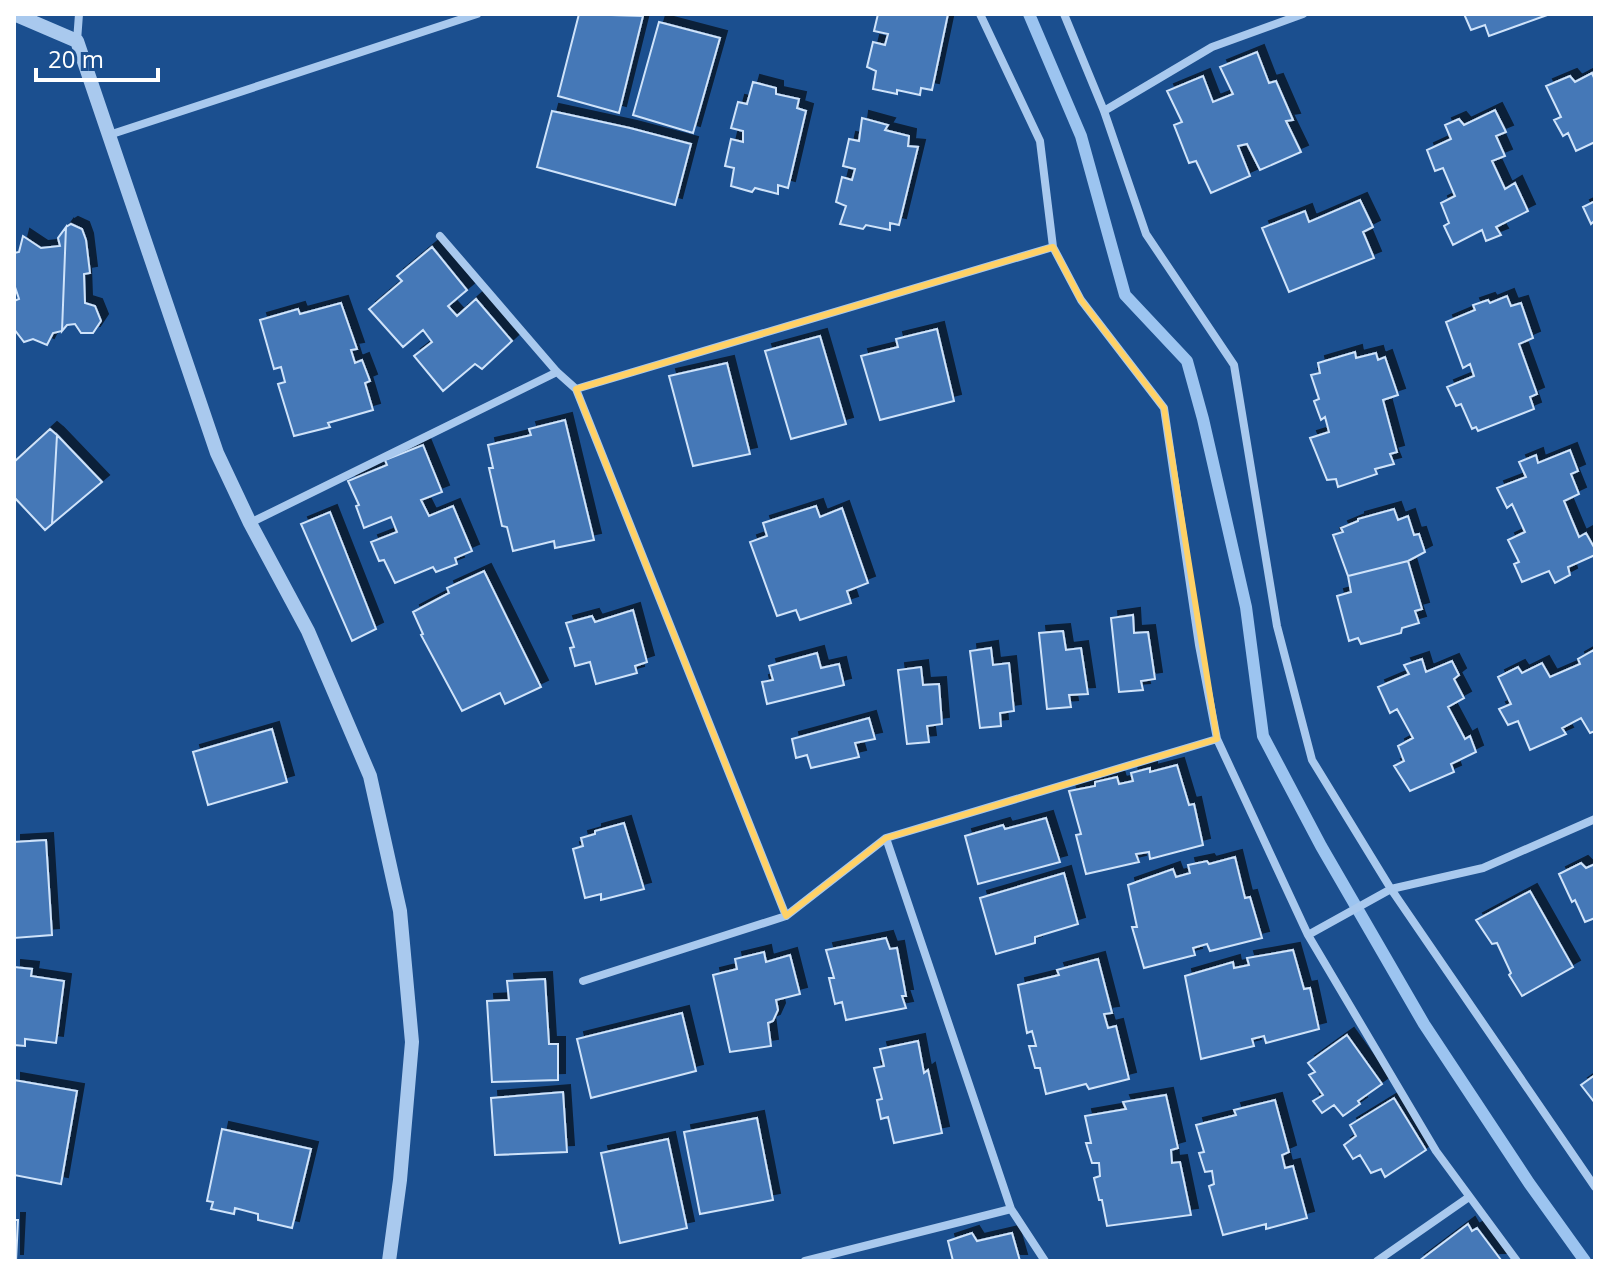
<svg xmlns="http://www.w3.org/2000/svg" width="1609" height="1275" font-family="'Open Sans',sans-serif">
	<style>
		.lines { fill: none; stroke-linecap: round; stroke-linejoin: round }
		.stream { stroke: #9cc4f0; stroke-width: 12 }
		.building { fill: #4478b7; stroke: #cfe3fa; stroke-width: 2; filter: url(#shadow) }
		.minor { stroke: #a9c9ee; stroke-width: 8 }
		.tertiary { stroke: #a9c9ee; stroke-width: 14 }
		.marked { fill: none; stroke: #ffd166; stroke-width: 6; stroke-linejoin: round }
	</style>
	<defs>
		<filter id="shadow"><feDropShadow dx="7" dy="-7" stdDeviation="0" flood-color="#0009"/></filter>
	</defs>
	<rect width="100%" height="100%" fill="#1b4f8f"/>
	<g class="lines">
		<!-- stream -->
		<path class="stream" d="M1029,14L1081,136L1125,295L1187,361L1203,419L1246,607L1263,736L1321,846L1424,1024L1529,1183L1585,1261"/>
	</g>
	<!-- building -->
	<path class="building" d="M579,14L643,16L619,113L558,96Z
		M878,14H948L932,90L921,88L920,95L897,90V94L873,89L876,71L867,67L873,42L885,45L888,34L874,31Z
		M1464,14H1550L1489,36L1485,25L1471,30Z
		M659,22L720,38L693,133L633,115Z
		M1257,52L1269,83L1276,81L1293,120L1286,121L1301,152L1260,170L1247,144L1238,146L1250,176L1211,193L1196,161L1189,163L1174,125L1182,122L1167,91L1203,76L1213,102L1233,94L1220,67Z
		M1592,73L1595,80V142L1576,151L1568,133L1563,136L1554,120L1561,117L1546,86L1570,76L1575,82Z
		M753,82L776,88V94L799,99L797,108L806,111L788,188L778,185V194L755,188L752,192L731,186L734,168L725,166L731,139L743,142V131L731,128L738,102L747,104Z
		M1495,110L1506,132L1496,136L1505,156L1492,161L1505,189L1515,183L1528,211L1496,227L1501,235L1486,241L1482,230L1453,245L1444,226L1449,223L1441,203L1455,196L1443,168L1435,171L1427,150L1451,139L1445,125L1459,119L1464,125Z
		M552,111L630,128L691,144L675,205L537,167Z
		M862,118L888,125L885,130L909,136L908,146L918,147L899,225L890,223V230L866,225L863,229L840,224L846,206L836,202L842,177L852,180L855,169L843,166L849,139L859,141Z
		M1360,200L1373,227L1363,232L1374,258L1289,292L1262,228L1305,211L1309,222Z
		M1595,201V225L1593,222L1591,224L1583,207Z
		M71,224L82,229L86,240L90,273L84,274L85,303L95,306L101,321L93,333H81L75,324L67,325L62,331L66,227Z
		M66,227L62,331L53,333L47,345L33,339L24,342L14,329V301L19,299L14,284V253L19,252L23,236L41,248L60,246L58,238Z
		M432,247L467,290L448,306L457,316L476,299L512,341L482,369L475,364L443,391L414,356L432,342L423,330L403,347L369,309L402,281L397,276Z
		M1507,296L1511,306L1521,303L1533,338L1519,344L1537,394L1530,397L1534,409L1478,431L1476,427L1472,429L1461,404L1456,406L1447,387L1474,376L1470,364L1463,368L1446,322L1475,310L1473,305L1488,300L1490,303Z
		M341,303L357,349L351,350L355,363L362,360L370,381L365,383L373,410L328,423L330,427L294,436L278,384L285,382L281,367L274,369L260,320L298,309L300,314Z
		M937,329L954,401L880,420L861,356L898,347L896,339Z
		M820,336L846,424L791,439L765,351Z
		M1355,352L1356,358L1376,353L1378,360L1385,357L1398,395L1383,400L1397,452L1390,454L1394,464L1375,469L1377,474L1338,487L1336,479L1327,480L1310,438L1329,432L1325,417L1321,420L1314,401L1319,399L1311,375L1320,373L1318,363Z
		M727,363L750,454L693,466L669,376Z
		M565,420L594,540L555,548L554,541L513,551L507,527L502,526L489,468H493L488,445L531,435L529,429Z
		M50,429L57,435L52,524L45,530L14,497V462Z
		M57,435L102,482L52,524Z
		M423,445L442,492L421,500L429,516L453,506L472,551L455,558L457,564L436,572L433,567L395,583L384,560L379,561L371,542L397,532L391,517L364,528L356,506L359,505L348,481L387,465L385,460Z
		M1570,450L1578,471L1571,474L1579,494L1564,501L1579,537L1586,533L1595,549V555L1568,567L1570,575L1555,583L1549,571L1522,582L1514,564L1519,562L1508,540L1525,532L1512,504L1507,508L1497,488L1526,477L1519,462L1536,455L1538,463Z
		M816,506L820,517L842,508L868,583L847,591L851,603L800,620L796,610L777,616L750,542L767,536L763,523Z
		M1394,509L1398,520L1408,516L1414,535L1419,534L1425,552L1408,561L1348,576L1333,535L1343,532L1341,528L1358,521V519Z
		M330,512L376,629L352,641L301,524Z
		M1408,561L1422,609L1415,611L1419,623L1402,628L1401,633L1361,644L1358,638L1349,641L1337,596L1351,592L1348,576Z
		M484,571L541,687L505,704L500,693L462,711L421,635L423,634L413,612L449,593L447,588Z
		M633,610L647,662L635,666L637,673L596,684L590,662L575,666L570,648L574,647L566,623L592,616L595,622Z
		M1133,615L1134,633L1148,632L1155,679L1141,681L1143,690L1119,692L1111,618Z
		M1063,631L1066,650L1081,648L1088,694L1069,695L1071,707L1047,709L1039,633Z
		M991,648L993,665L1009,663L1014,711L1000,713L1001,726L980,728L970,651Z
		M1594,650L1595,731L1590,733L1581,718L1562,728L1566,734L1530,750L1518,721L1508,725L1499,709L1511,704L1498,677L1518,667L1522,673L1542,663L1550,677L1580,664L1578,659Z
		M817,653L821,668L839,664L844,685L767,704L762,682L773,680L769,666Z
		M1422,659L1426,672L1452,661L1459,675L1454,679L1464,698L1448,707L1465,739L1470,736L1476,752L1451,764L1454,772L1410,791L1394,766L1404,761L1398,746L1413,738L1397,709L1390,713L1378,687L1409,674L1404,665Z
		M921,667L923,685L939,684L942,724L927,726L929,742L907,744L898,670Z
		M869,718L875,739L855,743L859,757L811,768L807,755L796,758L792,739Z
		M272,729L287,782L208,805L193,752Z
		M1177,765L1189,805L1194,804L1203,845L1150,859L1149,852L1136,854L1139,862L1086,874L1076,835L1081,834L1069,791L1095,786V782L1117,777L1119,784L1133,781L1131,773L1150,768V772Z
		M1046,818L1060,862L978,884L965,836L1003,825L1005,829Z
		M624,823L644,889L601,900V894L585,898L573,849L583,846L581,838L595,834V831Z
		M46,840L52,935L14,938V842Z
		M1235,857L1245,898L1250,897L1262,938L1210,951L1207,944L1193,948L1195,955L1144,968L1132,927H1137L1128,885L1173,869L1176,877L1190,873L1188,865L1207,861L1209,864Z
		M1581,863L1586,868L1595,864V918L1585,922L1575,900L1572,902L1559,874Z
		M1064,873L1078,924L1035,937V943L996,954L980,898Z
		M1530,891L1573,967L1522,996L1509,975L1511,973L1497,943L1492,944L1476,920Z
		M886,938L890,949L897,948L906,996H902L906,1008L846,1020L842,1002L835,1004L829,978H834L826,950Z
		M1293,950L1304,989L1310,988L1319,1029L1266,1043L1264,1036L1252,1039L1254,1046L1201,1059L1185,976L1233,962L1234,968L1249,965L1247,958Z
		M764,952L766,962L790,955L800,994L776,1000L778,1010L773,1021L768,1023L771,1046L730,1052L713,975L737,969L735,959Z
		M1098,959L1112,1013L1104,1014L1108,1028L1116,1026L1129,1079L1089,1089L1086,1084L1046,1094L1040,1068H1035L1029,1046H1036L1032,1031L1027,1033L1018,985L1059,975L1057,970Z
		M14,967L32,969L31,976L64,981L56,1043L25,1039V1046L14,1045Z
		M545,979L549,1044H558V1080L492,1082L487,1001L509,1000L507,981Z
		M682,1013L696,1071L591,1098L577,1039Z
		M1347,1035L1382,1084L1358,1101L1360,1104L1343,1116L1334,1105L1322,1113L1313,1101L1323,1095L1309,1075L1315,1072L1308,1063Z
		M918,1041L924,1073L928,1070L942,1133L894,1143L888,1117L881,1119L877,1100L882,1099L874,1068L884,1066L880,1049Z
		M1595,1075V1103L1581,1085Z
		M14,1080L77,1091L61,1184L14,1175Z
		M563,1092L567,1152L495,1155L491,1098Z
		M1166,1095L1178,1148L1171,1150L1172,1163L1180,1162L1191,1215L1107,1226L1102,1200H1099L1094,1178L1100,1176L1099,1163H1092L1086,1143H1091L1085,1116L1126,1109L1123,1102Z
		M1394,1098L1426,1150L1385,1177L1381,1169L1371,1173L1360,1155L1353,1159L1344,1145L1356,1136L1350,1125Z
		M1275,1100L1289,1152L1282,1155L1285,1168L1293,1166L1307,1218L1266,1229V1224L1223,1235L1209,1186L1214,1184L1212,1171L1205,1172L1199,1153L1204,1152L1196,1125L1236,1115L1234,1110Z
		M757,1118L773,1200L700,1214L684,1132Z
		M222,1129L311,1149L292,1228L258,1220V1214L235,1208L234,1214L211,1209L213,1202L207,1201Z
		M668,1139L687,1228L620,1243L601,1153Z
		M14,1220H18L16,1261H14Z
		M1468,1224L1472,1231L1477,1228L1501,1260L1419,1261Z
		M972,1233L977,1241L1012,1233L1020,1261H953L948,1241Z"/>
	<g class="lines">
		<!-- minor -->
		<path class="minor" d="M980,14L1040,141L1053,247L1081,300L1164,408L1199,645L1217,739L1308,935L1436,1151L1517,1261
			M1064,14L1104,111L1146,234L1234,365L1277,626L1312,760L1391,889L1595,1187
			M77,41L79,14
			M1104,111L1212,47L1303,14
			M109,135L477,14
			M440,236L557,372L576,389L786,916
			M576,389L1053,247
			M250,523L557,372
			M886,838L1011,1209L1045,1261
			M1308,935L1391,889L1483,868L1595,819
			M583,981L786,916L886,838L1217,739
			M805,1261L1011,1209
			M1377,1261L1469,1197"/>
		<!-- tertiary -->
		<path class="tertiary" d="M14,14L77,41L217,453L250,523L308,631L370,776L400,911L412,1042L400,1180L389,1261"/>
	</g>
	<!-- marked area -->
	<path class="marked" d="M1053,247L1081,300L1164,408L1217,739L886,838L786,916L576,389Z"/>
	<!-- border -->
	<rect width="1609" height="1275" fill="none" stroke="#ffffff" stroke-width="32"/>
	<!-- scale -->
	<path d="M36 68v12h122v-12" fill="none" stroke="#ffffff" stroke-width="4"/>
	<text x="48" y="68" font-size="24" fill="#ffffff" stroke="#1b4f8f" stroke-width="6" paint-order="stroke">20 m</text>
</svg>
